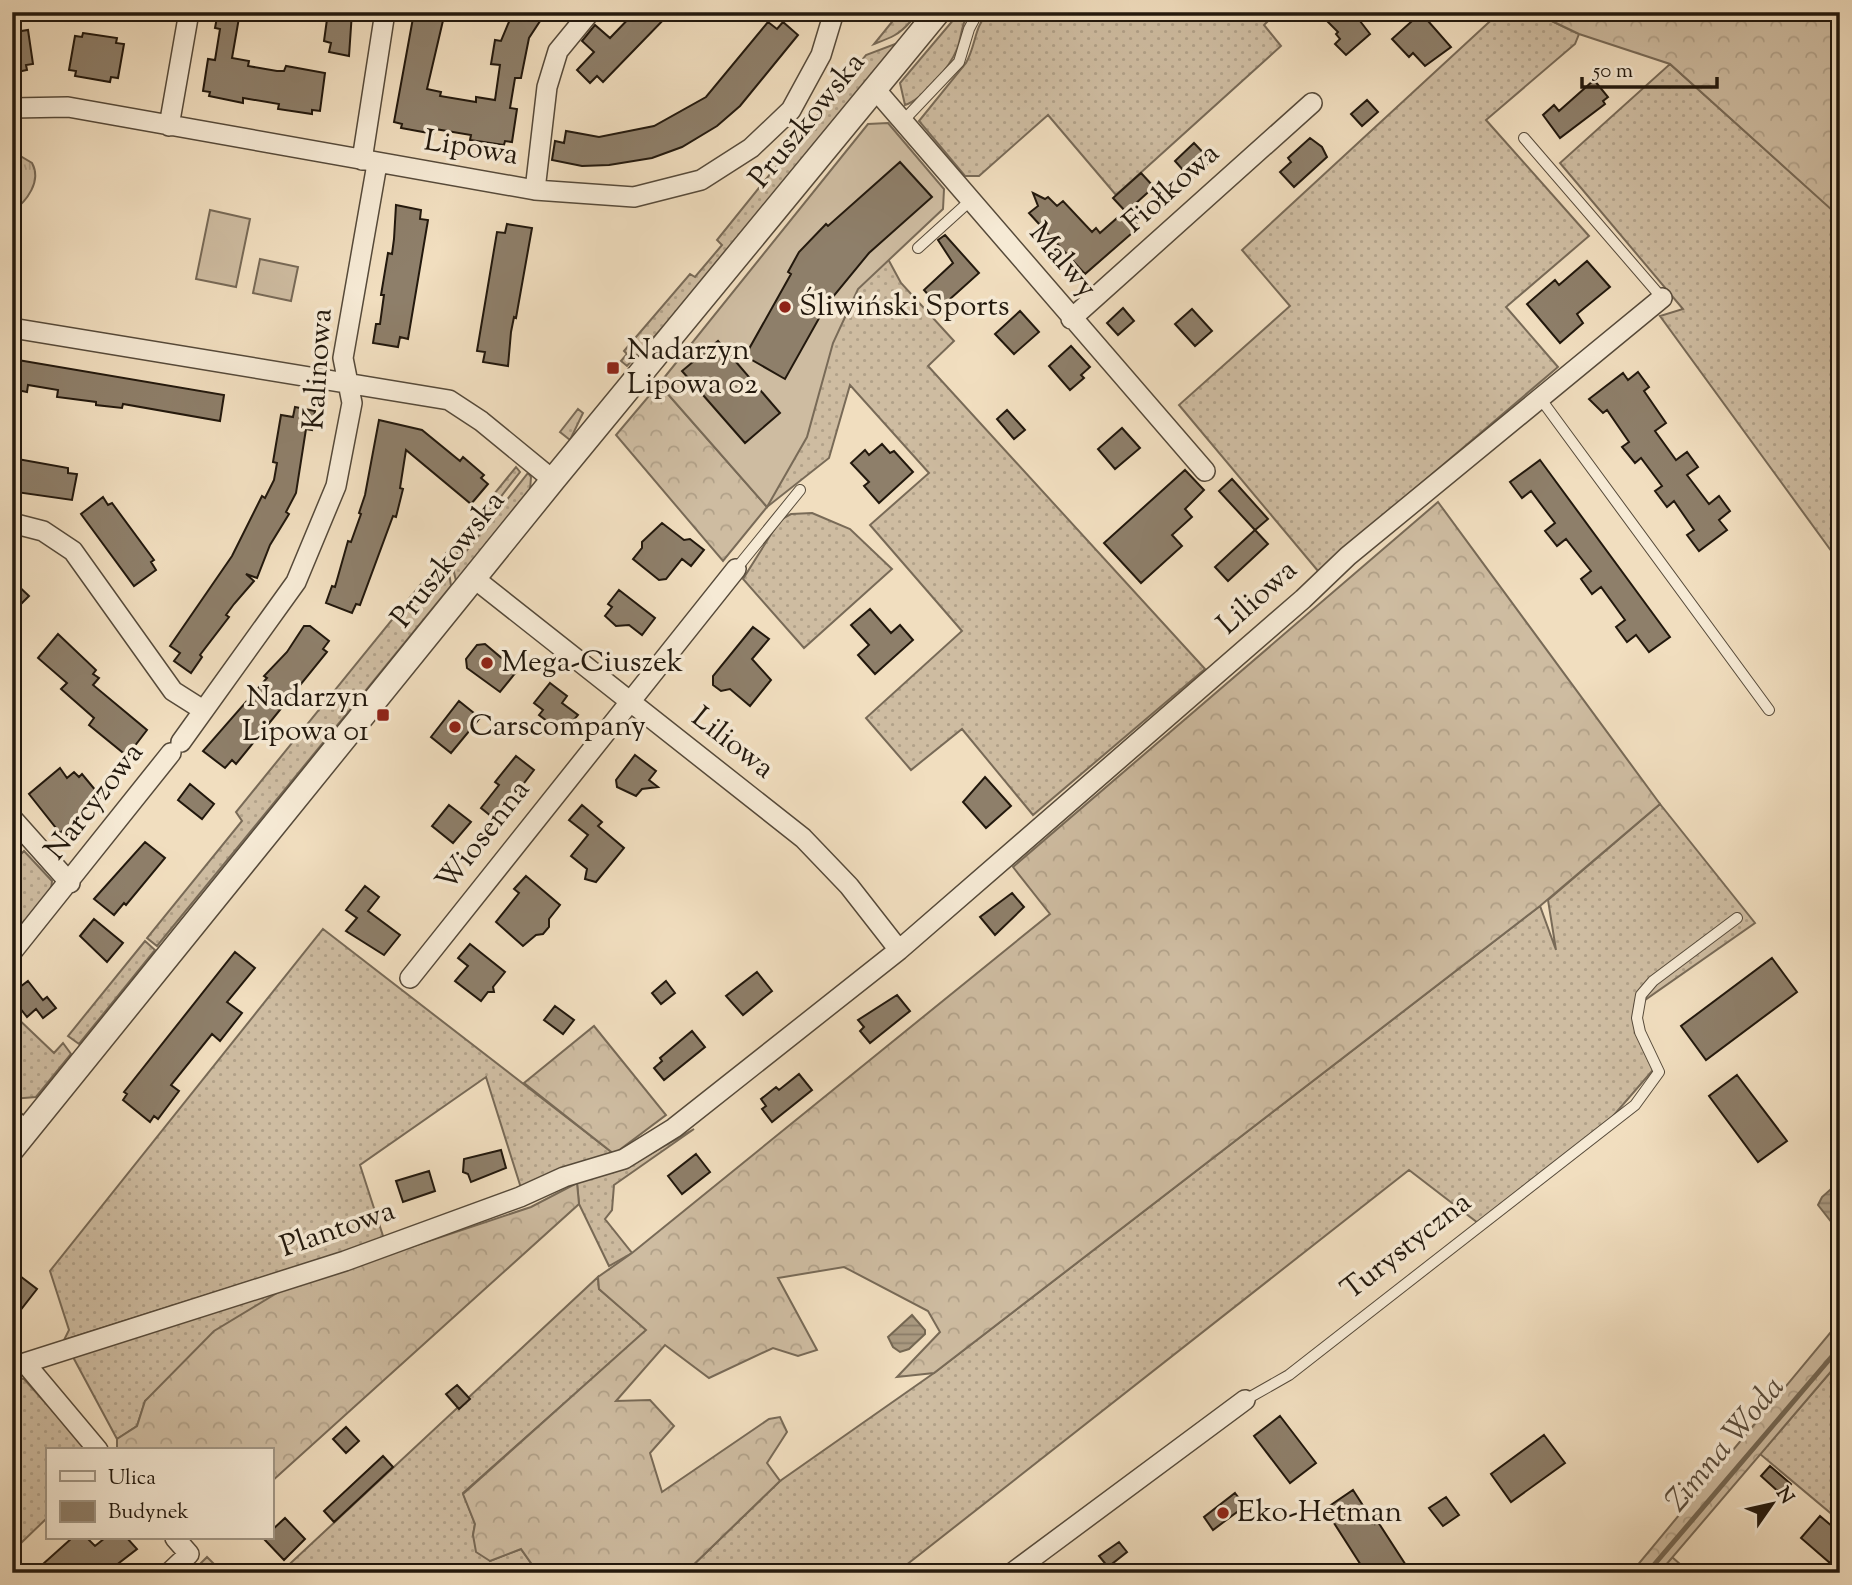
<svg xmlns="http://www.w3.org/2000/svg" width="1852" height="1585" font-family="'Sorts Mill Goudy',serif">
	<style>
		.grass { fill: url(#grass-dots); stroke: #786a57; stroke-width: 2 }
		.forest { fill: url(#forest-crowns); stroke: #786a57; stroke-width: 2 }
		.park { fill: url(#park-tufts); stroke: #786a57; stroke-width: 2 }
		.pitch { fill: #cebca1; stroke: #786a57; stroke-width: 2 }
		.water { fill: url(#water-rules); stroke: #746753; stroke-width: 2 }
		.lines { fill: none; stroke-linecap: round; stroke-linejoin: round }
		.stream { stroke: #746753; stroke-width: 5 }
		.building { fill: #8e7f6a; stroke: #22180d; stroke-width: 2 }
		.service-casing { stroke: #564a3a; stroke-width: 12 }
		.minor-casing { stroke: #564a3a; stroke-width: 22 }
		.tertiary-casing { stroke: #564a3a; stroke-width: 27 }
		.service { stroke: #f6ead5; stroke-width: 10 }
		.minor { stroke: #f6ead5; stroke-width: 19 }
		.tertiary { stroke: #f6ead5; stroke-width: 24 }
		.poi-dot { fill: #8f2418; stroke: #f6ead5; stroke-width: 2.5 }
		.labels { text-anchor: middle; dominant-baseline: central; stroke-width: 7; stroke-linejoin: round; paint-order: stroke }
		.street-label { font-size: 30px; fill: #22180d; stroke: #f6ead5 }
		.poi-label { font-size: 30px; fill: #22180d; stroke: #f6ead5; text-anchor: start }
		.water-label { font-size: 32px; font-style: italic; fill: #594c3c; stroke: #f6ead5 }
	</style>
	<defs>
		<pattern id="grass-dots" width="8" height="8" patternUnits="userSpaceOnUse" patternTransform="scale(1.75)"><rect width="8" height="8" fill="#cebca1"/><path d="M2 2h.1M6 6h.1" fill="none" stroke="#b1a189" stroke-width="1.8" stroke-linecap="round"/></pattern>
		<pattern id="forest-crowns" width="20" height="18" patternUnits="userSpaceOnUse" patternTransform="scale(1.75)"><rect width="20" height="18" fill="#cebca1"/><path d="M2 6a3 3 0 1 1 6 0M12 15a3 3 0 1 1 6 0" fill="none" stroke="#b1a189"/></pattern>
		<pattern id="park-tufts" width="24" height="20" patternUnits="userSpaceOnUse" patternTransform="scale(1.75)"><rect width="24" height="20" fill="#cebca1"/><path d="M3 7l-1-3M5 7V3M7 7l1-3M15 17l-1-3M17 17v-4M19 17l1-3" fill="none" stroke="#b1a189"/></pattern>
		<pattern id="water-rules" width="6" height="5" patternUnits="userSpaceOnUse" patternTransform="scale(1.75)"><rect width="6" height="5" fill="#ab9b82"/><path d="M0 2.5h6" fill="none" stroke="#8b7d69"/></pattern>
	</defs>
	<rect width="100%" height="100%" fill="#f1debf"/>
	<filter id="stains"><feTurbulence type="fractalNoise" baseFrequency=".00286" numOctaves="4"/><feColorMatrix values="0 0 0 0 .2 0 0 0 0 .09 0 0 0 0 .02 0 0 0 .5 -.17"/></filter>
	<radialGradient id="worn" r=".72"><stop offset=".6" stop-color="#630" stop-opacity="0"/><stop offset="1" stop-color="#630" stop-opacity=".3"/></radialGradient>
	<!-- grass -->
	<path class="grass" d="M900,12H907L910,22C899,35 890,38 874,44Z
		M960,12H970C961,23 962,36 957,49C950,67 923,99 905,105L900,83Z
		M988,12H1063L1066,15L1069,12H1277L1264,25L1281,46L1116,195L1048,115L979,176H965L919,121L966,63C976,45 974,28 988,12Z
		M1500,12H1533L1579,34L1575,44L1486,120L1589,236L1506,307L1558,367L1318,571L1179,405L1290,306L1242,250Z
		M903,41L706,281L627,366L621,361L627,354L624,351L690,274L695,277L722,245L717,240L866,55Z
		M1670,64L1834,211L1840,205V563L1660,316L1683,309L1560,163Z
		M888,259L901,283L954,341L928,366L1205,669L1033,815L962,729L911,770L866,718L962,631L870,525L929,473L850,385L829,458L767,507L659,384L820,323Z
		M578,409L583,413L570,440L560,432Z
		M516,467L520,472L448,565L451,586L157,946L147,938L242,821L236,812Z
		M528,473L531,477L530,490L484,546L457,585L453,568Z
		M812,513L850,529L892,569L804,648L743,579L780,520L791,514Z
		M1660,804L1755,923L1638,1005L1653,1070L1601,1130L1478,1223L1409,1170L896,1573H685L780,1481L934,1373L1540,906L1556,950L1548,900Z
		M24,851L52,881C52,902 25,921 12,935V863Z
		M323,929L614,1154L521,1188L486,1077L360,1165L384,1239L64,1340L69,1330L50,1271Z
		M145,941L155,950L79,1044L68,1036Z
		M12,1013L54,1053L63,1043L71,1054L36,1097L12,1099Z
		M694,1129L614,1185L612,1210L605,1219L632,1253L609,1266L579,1204L577,1183L612,1170L624,1169Z
		M598,1277L599,1289L647,1330L463,1493L475,1524L473,1535L490,1561L521,1549L538,1573H280Z
		M282,1290L145,1401L137,1426L117,1439L73,1357Z
		M1840,1361V1521L1760,1454Z
		M12,1377L24,1379L88,1450H47V1518L20,1544L12,1535Z
		M207,1557L223,1573H191Z
		M1672,1557L1690,1573H1659Z"/>
	<!-- forest -->
	<path class="forest" d="M1533,12H1840V205L1833,211L1670,64L1579,34Z
		M659,384L767,507L723,561L616,435Z
		M1438,502L1660,804L1540,906L934,1373L897,1377L940,1332L928,1311L844,1267L778,1278L817,1350L798,1356L773,1348L709,1378L665,1345L616,1401L650,1400L674,1426L650,1453L662,1492L769,1419L780,1417L787,1432L767,1463L780,1481L685,1573H538L521,1549L490,1561L476,1552L473,1535L475,1524L463,1494L646,1330L599,1289L598,1277L632,1253L1050,914L1013,867Z
		M594,1026L666,1115L614,1154L524,1083Z
		M577,1183L579,1204L271,1482V1450H117V1439L137,1426L145,1401L214,1331L282,1290L531,1207Z
		M1840,1321V1361L1659,1573H1631Z"/>
	<!-- park -->
	<path class="park" d="M17,154L32,163C42,181 27,201 12,212V156Z"/>
	<!-- pitch -->
	<path class="pitch" d="M888,123L944,189L943,209L858,289L833,343L807,437L767,507L659,384L868,124Z
		M210,210L250,219L236,287L196,279Z
		M260,259L298,267L291,301L253,293Z"/>
	<!-- water -->
	<path class="water" d="M1840,1181V1233L1818,1205L1822,1197Z
		M912,1315L925,1330V1334L909,1349L900,1352L893,1347L888,1337Z"/>
	<g class="lines">
		<!-- stream -->
		<path class="stream" d="M1647,1573L1840,1347"/>
	</g>
	<!-- building -->
	<path class="building" d="M218,12H240L232,58L249,61L248,66L277,71H284L286,66L325,73L320,111L312,110V114L278,109L279,104L243,98V103L209,96L210,92L203,91L208,59L215,60L220,29L215,28Z
		M328,12H352L349,56L329,52L331,43L324,41Z
		M420,12H445L427,89L441,92L440,96L476,102V97L495,100L500,65L491,64L495,40L501,41L513,12H546L529,38L521,78H515L510,108L517,109L512,142L505,141L504,145L470,140L471,135L435,129L434,134L401,128L402,124L394,122L413,18L419,19Z
		M635,12H671L603,82L597,76L590,83L577,70L594,52L582,41L595,25L610,38Z
		M1334,12H1353L1370,34L1346,55L1335,44L1340,39L1336,34L1338,32L1326,20Z
		M1421,13L1451,47L1425,66L1413,53L1409,57L1392,39Z
		M768,22L777,29L783,22L798,35L740,106L717,126L682,147L652,158L609,165L582,166L552,160L555,141L564,143L566,131L599,137L654,126L706,97Z
		M21,28V31L28,30L33,64L26,65L27,70L12,73V29Z
		M83,33L117,38L116,43L124,44L118,78L111,77L110,82L75,76L76,71L69,70L75,36L82,37Z
		M1594,80L1608,97L1603,101L1605,104L1560,138L1543,115L1554,105L1559,111Z
		M1367,100L1378,112L1362,126L1351,114Z
		M1310,138L1322,147L1327,157L1294,187L1280,172L1291,162L1288,158Z
		M1194,143L1211,161L1191,179L1175,161Z
		M900,162L932,197L869,253L827,304L785,379L745,356L791,274L788,272L799,252L826,224L828,226Z
		M1141,173L1154,187L1126,212L1113,198Z
		M1033,193L1045,199L1048,197L1057,206L1063,201L1092,232L1096,228L1100,233L1125,211L1139,227L1085,274L1029,213L1038,206Z
		M396,205L421,210L420,219L428,220L408,339L400,337L398,347L373,343L376,324H380L384,295H381L388,253L392,254L394,239Z
		M507,224L532,228L516,318L514,317L511,332L508,366L483,362L485,352L477,351L497,232L505,233Z
		M945,235L979,273L940,308L924,290L953,263L938,240Z
		M1587,261L1610,287L1577,314L1583,323L1560,343L1527,304L1555,280L1559,285Z
		M1123,308L1134,321L1118,335L1107,323Z
		M1192,309L1212,331L1195,346L1175,324Z
		M1020,311L1039,332L1014,354L995,334Z
		M718,341L780,413L745,443L682,371Z
		M1071,346L1090,367L1081,375L1084,378L1070,390L1049,366Z
		M12,359L224,395L220,421L123,404L122,408L96,405V402L57,397L58,390L28,385L27,392L12,389Z
		M1638,372L1649,387L1644,391L1666,423L1655,431L1676,460L1687,452L1698,467L1687,475L1709,504L1719,496L1730,511L1719,520L1727,530L1699,551L1687,535L1694,530L1674,501L1667,507L1655,491L1662,486L1641,458L1635,463L1622,447L1629,442L1607,410L1603,413L1589,399L1623,373L1628,380Z
		M295,407L315,411L312,430L306,429L296,493L286,512L289,514L270,545L257,578L246,574L254,581L234,604L226,615L229,617L200,655L202,657L191,673L174,661L180,653L170,646L232,556L262,496L265,498L274,480L277,463L273,462L281,415L293,417Z
		M1007,410L1025,430L1014,439L997,419Z
		M379,420L422,430L460,461L463,457L484,475L481,478L488,484L471,504L406,450L400,488L403,489L396,517L393,516L360,605L356,604L352,613L326,603L332,586L335,587L348,541L351,542L361,514L359,513L365,495Z
		M1122,428L1140,448L1115,469L1098,449Z
		M882,444L890,453L894,451L913,472L879,503L864,486L869,482L851,463L865,450L869,455Z
		M12,458L68,468V473L77,474L72,500L16,492L17,485L12,484Z
		M1540,460L1670,637L1649,652L1636,635L1627,642L1616,627L1625,620L1601,587L1592,594L1581,579L1591,571L1566,539L1557,546L1545,531L1555,523L1531,491L1522,498L1510,482Z
		M1185,470L1204,490L1185,509L1192,517L1172,535L1182,546L1141,583L1104,543Z
		M1232,479L1268,519L1255,530L1219,491Z
		M103,497L108,505L112,503L154,560L151,562L156,570L134,586L81,514Z
		M662,523L684,540L690,539L704,550L691,566L682,559L666,579L659,580L633,559L642,548V542Z
		M1255,530L1268,544L1228,581L1215,567Z
		M12,580L29,596L12,613Z
		M619,590L655,618L642,635L629,625L616,626L605,616L612,607L608,604Z
		M870,609L891,633L900,625L913,640L875,674L858,655L869,645L851,625Z
		M304,626H310L329,641L323,649L327,652L236,764L232,760L225,768L203,751L267,678L264,676L287,652Z
		M753,627L769,639L752,659L771,680L750,706L730,689L721,691L713,685V676Z
		M58,634L96,670L93,674L99,678L93,685L147,730L127,756L89,725L94,718L61,689L67,683L38,658Z
		M485,644L517,671L500,692L467,668L466,659L477,645Z
		M550,683L567,696L562,703L578,715L567,728L559,722L555,727L539,715L543,710L534,703Z
		M459,701L480,718L451,753L431,737Z
		M635,755L656,771L649,780L658,787L642,789L636,796L617,787L616,780Z
		M516,756L534,770L496,820L481,808L499,785L495,782Z
		M60,768L67,778L74,772L79,777L82,774L101,797L60,833L29,794Z
		M985,777L1011,806L986,828L963,802Z
		M190,784L214,804L202,819L178,800Z
		M449,805L471,822L453,843L432,826Z
		M582,805L602,822L598,826L624,848L596,882L585,879L587,869L571,856L588,835L569,820Z
		M145,842L165,858L126,905L124,903L114,915L94,899Z
		M526,876L560,905L549,919V927L543,934L536,935L523,946L496,922L519,893L514,889Z
		M365,886L379,897L368,911L400,935L384,955L346,931L357,918L346,910Z
		M1012,893L1024,907L995,935L980,917Z
		M94,919L123,943L107,962L80,936Z
		M470,944L505,972L493,987L494,992H488L481,1001L455,981L468,966L458,958Z
		M235,952L255,968L227,1002L242,1013L220,1041L212,1034L171,1085L179,1091L158,1119L154,1116L150,1122L123,1100L127,1094L124,1092Z
		M1772,958L1797,992L1706,1060L1681,1026Z
		M757,972L772,991L743,1015L726,996Z
		M28,981L43,1000L47,997L56,1008L43,1018L36,1009L27,1017L12,998V993Z
		M666,981L675,993L661,1004L652,993Z
		M897,995L910,1011L870,1043L860,1031L864,1027L858,1020Z
		M555,1006L574,1020L563,1034L544,1020Z
		M692,1031L705,1047L664,1080L654,1068L662,1061L660,1058Z
		M799,1074L812,1090L772,1122L762,1109L766,1106L761,1099L776,1087L779,1090Z
		M1737,1075L1787,1141L1758,1162L1709,1096Z
		M501,1150L506,1168L471,1182L468,1174L463,1172L464,1159Z
		M696,1154L710,1172L682,1194L668,1176Z
		M429,1171L435,1191L403,1202L396,1181Z
		M12,1270L37,1289L12,1321Z
		M457,1385L470,1399L459,1409L446,1394Z
		M1280,1416L1316,1463L1290,1483L1254,1436Z
		M346,1427L359,1441L346,1453L333,1439Z
		M1544,1435L1565,1463L1511,1502L1491,1474Z
		M383,1456L393,1467L334,1522L324,1511Z
		M1770,1466L1791,1484L1782,1495L1761,1476Z
		M1353,1490L1375,1524L1378,1522L1411,1573H1366L1325,1509Z
		M1235,1493L1245,1506L1213,1530L1204,1517Z
		M1446,1497L1459,1515L1443,1526L1429,1508Z
		M1820,1516L1840,1533V1552L1830,1563L1801,1538Z
		M285,1518L305,1539L284,1560L263,1538H271V1531Z
		M72,1538H87L95,1546L105,1538H127L137,1549L106,1573H33Z
		M1119,1542L1127,1552L1108,1567L1099,1556Z"/>
	<g class="lines">
		<defs>
			<path id="service" d="M903,121L959,62L969,29L978,12
				M1524,138L1662,298
				M918,248L971,200
				M1540,398L1769,710
				M736,569L800,490
				M1245,1400L1289,1375L1635,1105L1659,1072L1640,1032L1637,1018L1641,995L1653,981L1737,918"/>
			<path id="minor" d="M875,89L1205,471
				M12,108L68,107L535,190L634,197L701,180L751,148L791,110L821,55L834,12
				M169,126L189,12
				M362,160L385,12
				M535,190L547,87L558,51L590,12
				M1071,319L1312,103
				M12,328L449,400L481,421L553,480
				M12,523L43,531L73,551L173,691L203,710
				M475,579L803,838L849,886L899,950
				M181,742L296,582L336,486L352,403L343,358L377,164
				M12,818L70,883
				M12,952L171,753
				M410,978L736,569
				M12,1118L26,1133
				M25,1363L98,1450
				M12,1367L345,1261L520,1197L564,1177L624,1159L674,1128L899,950L1303,599L1348,556L1662,298
				M169,1573L189,1554L175,1538
				M1012,1573L1245,1400"/>
			<path id="tertiary" d="M12,1149L553,480L938,12"/>
		</defs>
		<!-- service casing -->
		<use href="#service" class="service-casing"/>
		<!-- minor casing -->
		<use href="#minor" class="minor-casing"/>
		<!-- tertiary casing -->
		<use href="#tertiary" class="tertiary-casing"/>
		<!-- service -->
		<use href="#service" class="service"/>
		<!-- minor -->
		<use href="#minor" class="minor"/>
		<!-- tertiary -->
		<use href="#tertiary" class="tertiary"/>
	</g>
	<!-- markers -->
	<g class="poi-dot">
		<circle cx="785" cy="307" r="7"/>
		<rect x="606" y="361" width="14" height="14" rx="3.5"/>
		<circle cx="487" cy="663" r="7"/>
		<rect x="376" y="708" width="14" height="14" rx="3.5"/>
		<circle cx="455" cy="727" r="7"/>
		<circle cx="1223" cy="1513" r="7"/>
	</g>
	<g class="labels">
		<!-- street labels -->
		<g class="street-label">
			<text transform="translate(808 121) rotate(-51)">Pruszkowska</text>
			<text transform="translate(471 149) rotate(9)">Lipowa</text>
			<text transform="translate(1172 189) rotate(-42)">Fiołkowa</text>
			<text transform="translate(1062 261) rotate(50)">Malwy</text>
			<text transform="translate(319 369) rotate(-86)">Kalinowa</text>
			<text transform="translate(449 560) rotate(-52)">Pruszkowska</text>
			<text transform="translate(1258 598) rotate(-42)">Liliowa</text>
			<text transform="translate(732 744) rotate(38)">Liliowa</text>
			<text transform="translate(95 802) rotate(-52)">Narcyzowa</text>
			<text transform="translate(484 836) rotate(-52)">Wiosenna</text>
			<text transform="translate(338 1230) rotate(-19)">Plantowa</text>
			<text transform="translate(1407 1247) rotate(-38)">Turystyczna</text>
		</g>
		<!-- poi labels -->
		<g class="poi-label">
			<text x="799" y="307">Śliwiński Sports</text>
			<text x="627" y="351">Nadarzyn<tspan x="627" dy="34">Lipowa 02</tspan></text>
			<text x="501" y="663">Mega-Ciuszek</text>
			<text x="369" y="698" text-anchor="end">Nadarzyn<tspan x="369" dy="34">Lipowa 01</tspan></text>
			<text x="469" y="727">Carscompany</text>
			<text x="1237" y="1513">Eko-Hetman</text>
		</g>
		<!-- water labels -->
		<g class="water-label">
			<text transform="translate(1726 1445) rotate(-50)">Zimna Woda</text>
		</g>
	</g>
	<!-- margin -->
	<rect width="1852" height="1585" fill="none" stroke="#f1debf" stroke-width="42"/>
	<rect x="14" y="14" width="1824" height="1557" fill="none" stroke="#22180d" stroke-width="3.5"/>
	<rect x="21" y="21" width="1810" height="1543" fill="none" stroke="#22180d" stroke-width="2"/>
	<!-- legend -->
	<rect x="46" y="1448" width="228" height="91" fill="#f6ead5" stroke="#a19685" stroke-width="2"/>
	<rect x="60" y="1471" width="35" height="10" fill="#f6ead5" stroke="#a19685" stroke-width="2"/>
	<text x="108" y="1484" font-size="21" fill="#22180d">Ulica</text>
	<rect x="60" y="1501" width="35" height="21" fill="#8e7f6a" stroke="#a19685" stroke-width="2"/>
	<text x="108" y="1518" font-size="21" fill="#22180d">Budynek</text>
	<!-- north arrow -->
	<g transform="translate(1772 1504) rotate(56)" stroke="#f6ead5" stroke-width="5" paint-order="stroke">
	<path d="M0-5L12 26L0 18L-12 26Z" fill="#22180d"/>
	<text y="-10" font-size="19" font-weight="bold" text-anchor="middle" fill="#22180d">N</text>
	</g>
	<!-- scale -->
	<path d="M1582 77v10h135v-10" fill="none" stroke="#22180d" stroke-width="3.5"/>
	<text x="1593" y="77" font-size="21" fill="#22180d" stroke="#f6ead5" stroke-width="5" paint-order="stroke">50 m</text>
	<rect width="100%" height="100%" filter="url(#stains)"/>
	<rect width="100%" height="100%" fill="url(#worn)"/>
</svg>
